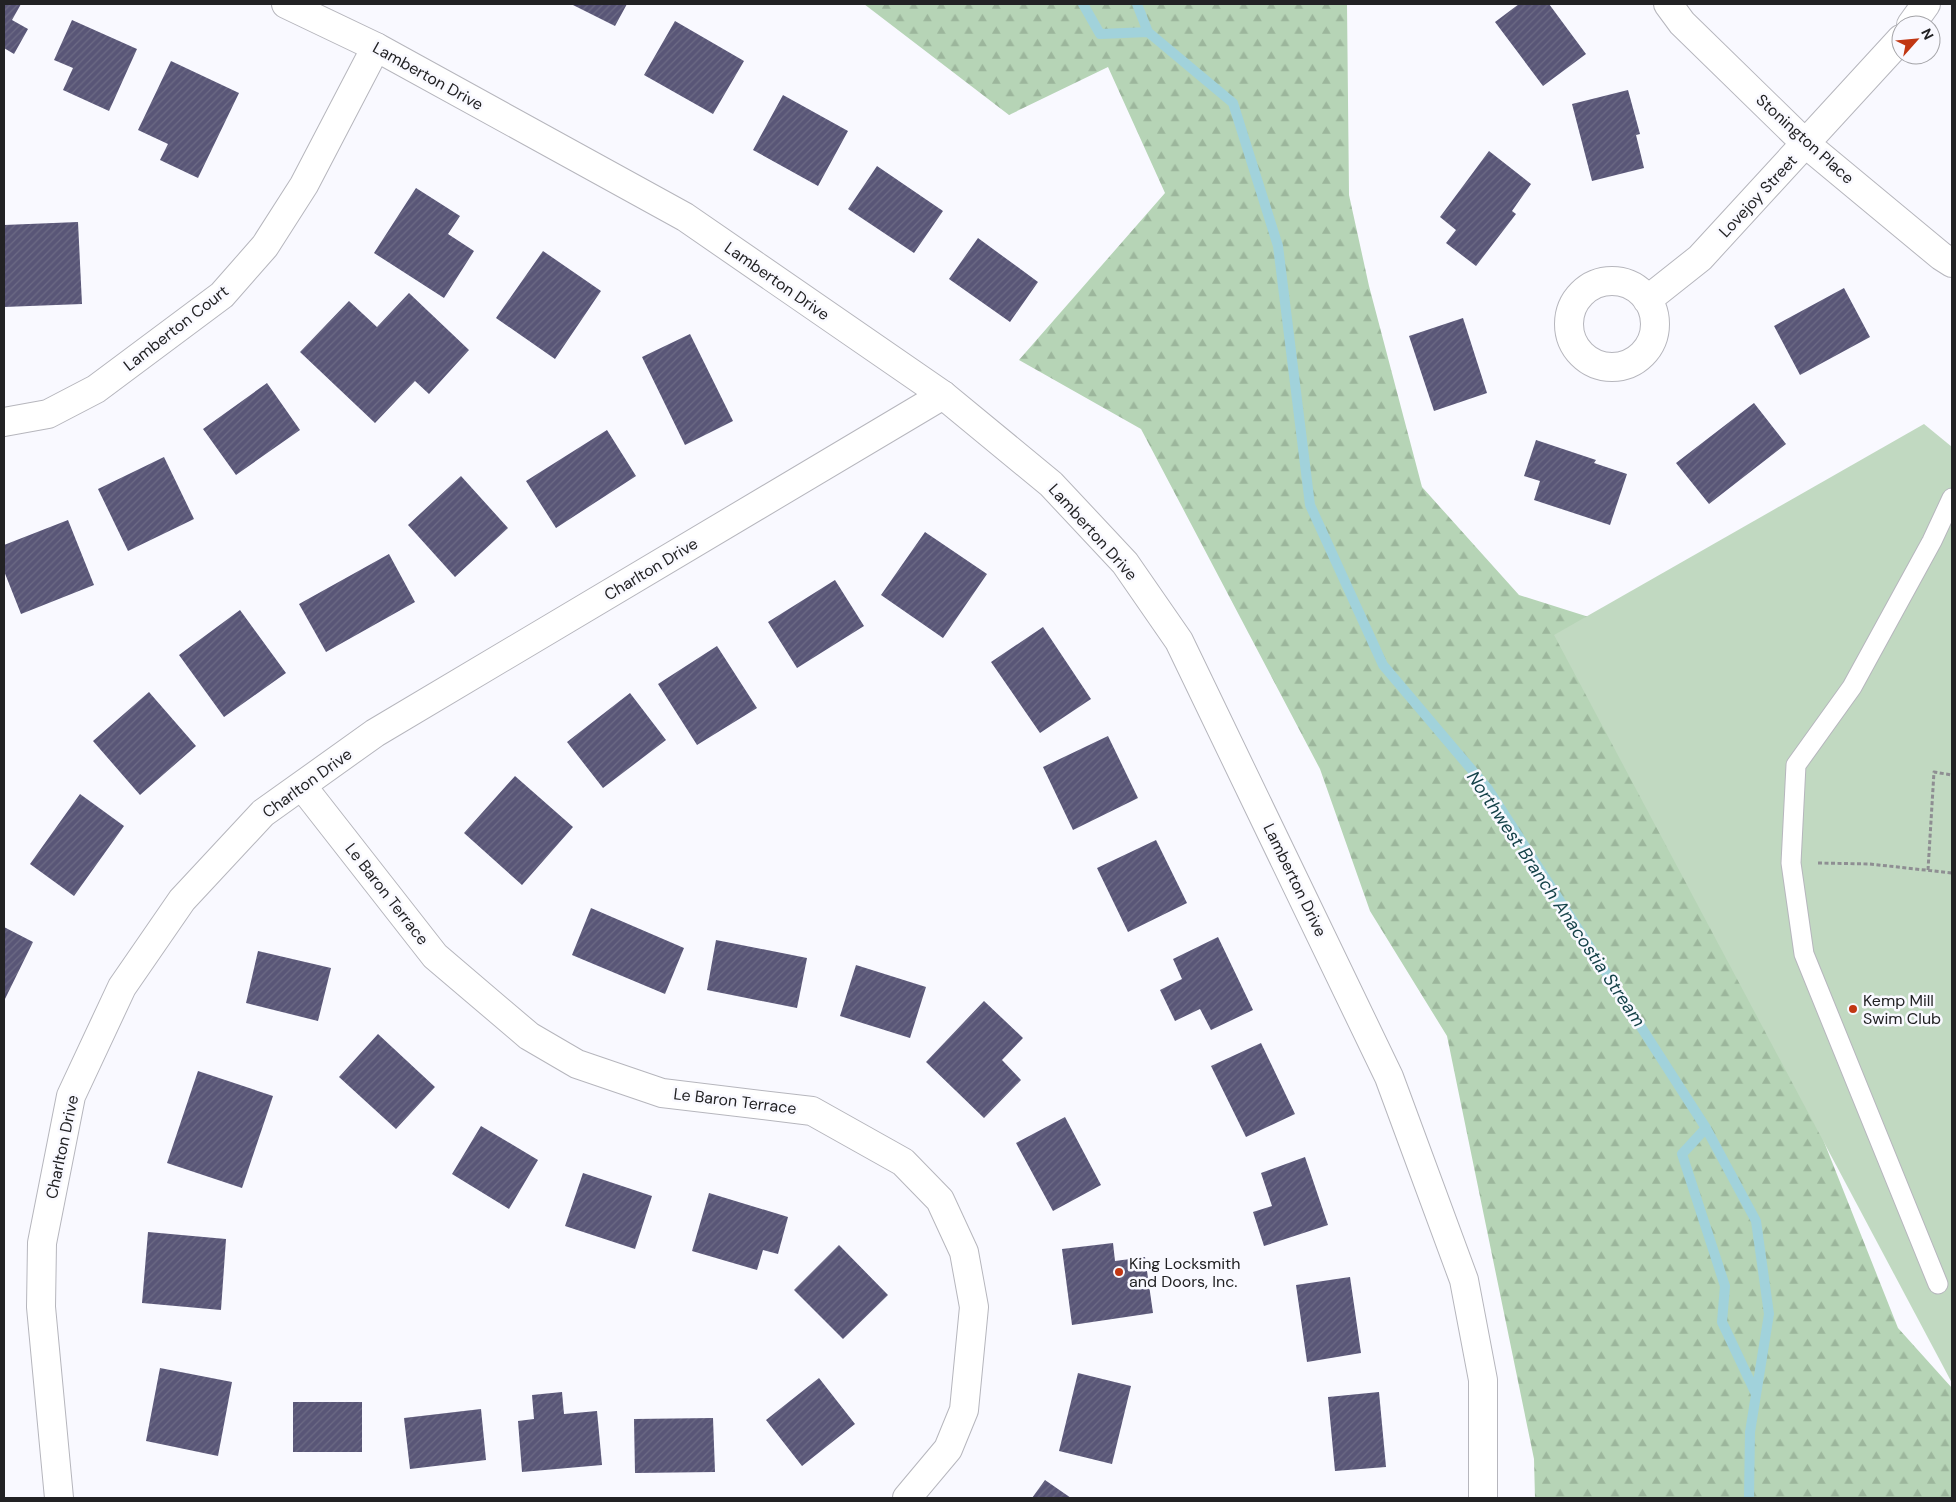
<svg xmlns="http://www.w3.org/2000/svg" width="1956" height="1502" font-family="'DM Sans',sans-serif">
	<style>
		.forest { fill: url(#forest-firs) }
		.pitch { fill: #c1d9c1 }
		.lines { fill: none; stroke-linecap: round; stroke-linejoin: round }
		.stream { stroke: #a1d2db; stroke-width: 10 }
		.building { fill: url(#building-hatch) }
		.lane-casing { stroke: #b6b6bd; stroke-width: 21 }
		.street-casing { stroke: #b6b6bd; stroke-width: 30 }
		.secondary-casing { stroke: #b6b6bd; stroke-width: 30 }
		.path { stroke: #8e8e92; stroke-width: 3; stroke-dasharray: 4 2.5; stroke-linecap: butt }
		.lane { stroke: #fff; stroke-width: 19 }
		.street { stroke: #fff; stroke-width: 28 }
		.secondary { stroke: #fff; stroke-width: 28 }
		.poi-dot { fill: #c13713; stroke: #f9f9ff; stroke-width: 2 }
		.labels { text-anchor: middle; dominant-baseline: central; stroke-width: 5; stroke-linejoin: round; paint-order: stroke }
		.street-label { font-size: 16px; fill: #222224; stroke: #f9f9ff }
		.poi-label { font-size: 16px; fill: #222224; stroke: #f9f9ff; text-anchor: start }
		.water-label { font-size: 18px; font-style: italic; fill: #154249; stroke: #f9f9ff }
	</style>
	<defs>
		<pattern id="forest-firs" width="22" height="20" patternUnits="userSpaceOnUse" patternTransform="scale(1.25)"><rect width="22" height="20" fill="#b6d4b6"/><path d="M5 1l3.5 6h-7zM16 11l3.5 6h-7z" fill="#9cb69c"/></pattern>
		<pattern id="building-hatch" width="6" height="6" patternUnits="userSpaceOnUse" patternTransform="scale(1.25)"><rect width="6" height="6" fill="#595677"/><path d="M-1 1l2-2M0 6l6-6M5 7l2-2" fill="none" stroke="#6d6b85"/></pattern>
	</defs>
	<rect width="100%" height="100%" fill="#f9f9ff"/>
	<!-- forest -->
	<path class="forest" d="M864,4H1347L1349,195L1369,286L1422,487L1519,595L1611,624L1739,928L1898,1328L1952,1388V1498H1535L1534,1459L1447,1036L1370,911L1320,769L1141,429L1019,360L1165,193L1108,67L1009,115Z"/>
	<!-- pitch -->
	<path class="pitch" d="M1924,424L1952,447V1383L1554,635Z"/>
	<g class="lines">
		<!-- stream -->
		<path class="stream" d="M1083,4L1100,34L1148,32
			M1137,4L1148,32L1233,103L1278,246L1310,505L1383,665L1488,789L1706,1128L1756,1221L1769,1314L1750,1432L1749,1498
			M1706,1128L1682,1154L1725,1286L1722,1322L1756,1394"/>
	</g>
	<!-- building -->
	<path class="building" d="M4,4H21L12,20L28,29L14,54L4,48Z
		M571,4H627L615,26Z
		M1519,4H1549L1586,54L1543,86L1495,22Z
		M72,20L137,49L109,111L63,90L73,68L54,60Z
		M675,21L744,61L713,114L644,75Z
		M171,61L239,93L198,178L160,160L168,144L138,130Z
		M1628,90L1640,134L1636,135L1644,168L1592,181L1572,104Z
		M783,95L848,131L818,186L753,150Z
		M1489,151L1531,184L1512,211L1516,214L1476,266L1446,243L1456,230L1440,217Z
		M877,166L943,211L914,253L848,209Z
		M416,188L460,216L448,234L474,251L444,298L374,253Z
		M78,222L82,304L4,307V225Z
		M978,238L1038,282L1010,322L949,279Z
		M543,251L601,291L555,359L496,318Z
		M1844,288L1870,337L1800,375L1774,326Z
		M409,293L469,350L429,394L415,381L375,423L300,352L349,301L377,327Z
		M1463,318L1487,393L1434,411L1409,336Z
		M690,334L733,421L685,445L642,357Z
		M267,383L300,430L236,475L203,429Z
		M1754,403L1786,444L1709,504L1676,463Z
		M607,430L636,476L556,528L526,481Z
		M1536,440L1596,460L1594,463L1627,474L1610,525L1534,500L1540,481L1524,476Z
		M164,457L194,519L128,551L98,489Z
		M461,476L508,528L455,577L408,525Z
		M68,520L94,585L21,614L4,571V545Z
		M925,532L987,574L943,638L881,595Z
		M389,554L415,602L326,652L299,604Z
		M835,580L864,626L797,668L768,622Z
		M240,610L286,673L224,717L179,655Z
		M1043,627L1091,699L1040,733L991,662Z
		M717,646L757,708L697,745L658,684Z
		M149,692L196,746L140,795L93,741Z
		M630,693L666,740L603,788L567,742Z
		M1108,736L1138,798L1073,830L1043,767Z
		M515,776L573,827L522,885L464,833Z
		M80,794L124,826L74,896L30,864Z
		M1156,840L1187,903L1128,932L1097,868Z
		M591,908L684,948L665,994L572,955Z
		M4,927L33,942L4,1001Z
		M1218,937L1253,1010L1211,1030L1200,1009L1175,1021L1160,990L1182,979L1173,959Z
		M716,940L807,958L797,1008L707,990Z
		M258,951L331,968L318,1021L246,1003Z
		M856,965L926,987L910,1038L840,1016Z
		M984,1001L1023,1038L1002,1060L1021,1080L984,1118L926,1062Z
		M378,1034L435,1087L396,1129L339,1077Z
		M1261,1043L1295,1114L1246,1137L1211,1066Z
		M198,1071L273,1096L242,1188L167,1163Z
		M1065,1117L1101,1185L1053,1211L1016,1143Z
		M481,1126L538,1160L509,1209L452,1174Z
		M1305,1157L1328,1225L1264,1246L1253,1212L1272,1206L1261,1173Z
		M583,1173L652,1196L635,1249L565,1226Z
		M709,1193L788,1217L778,1254L763,1250L757,1270L692,1251Z
		M148,1232L226,1239L221,1310L142,1303Z
		M1113,1243L1115,1261L1145,1257L1153,1313L1072,1325L1062,1249Z
		M839,1245L888,1295L843,1339L794,1290Z
		M1350,1277L1361,1353L1307,1362L1296,1285Z
		M160,1368L232,1382L218,1456L146,1441Z
		M1078,1373L1131,1386L1112,1464L1059,1451Z
		M819,1378L855,1424L802,1466L766,1420Z
		M562,1392L564,1414L597,1411L602,1465L522,1472L518,1421L534,1419L532,1395Z
		M1379,1392L1386,1467L1335,1471L1328,1397Z
		M293,1402H362V1452H293Z
		M481,1409L486,1460L410,1469L404,1418Z
		M713,1418L715,1472L635,1473L634,1419Z
		M1045,1480L1071,1498H1032Z"/>
	<g class="lines">
		<defs>
			<path id="lane" d="M1938,1284L1804,954L1791,863L1796,765L1852,687L1932,541L1952,498"/>
			<path id="street" d="M1668,4L1682,23L1806,144L1941,256L1952,263
				M1911,25L1926,4
				M1569 324a43 43 0 1 1 86 0a43 43 0 1 1-86 0Z
				M1647,300L1700,258L1901,39
				M4,422L48,414L96,389L222,295L265,246L304,185L376,47
				M302,786L435,956L529,1036L577,1064L662,1093L812,1111L903,1162L940,1200L964,1252L974,1307L964,1410L948,1449L907,1498
				M59,1498L41,1307L42,1243L71,1096L122,987L182,900L263,813L375,733L943,395"/>
			<path id="secondary" d="M286,4L376,47L685,217L943,395L1051,484L1125,563L1179,641L1389,1077L1464,1280L1483,1380V1498"/>
		</defs>
		<!-- lane casing -->
		<use href="#lane" class="lane-casing"/>
		<!-- street casing -->
		<use href="#street" class="street-casing"/>
		<!-- secondary casing -->
		<use href="#secondary" class="secondary-casing"/>
		<!-- path -->
		<path class="path" d="M1818,863L1870,864L1952,873
			M1928,870L1934,772L1952,775"/>
		<!-- lane -->
		<use href="#lane" class="lane"/>
		<!-- street -->
		<use href="#street" class="street"/>
		<!-- secondary -->
		<use href="#secondary" class="secondary"/>
	</g>
	<!-- markers -->
	<g class="poi-dot">
		<circle cx="1853" cy="1009" r="5"/>
		<circle cx="1119" cy="1272" r="5"/>
	</g>
	<g class="labels">
		<!-- street labels -->
		<g class="street-label">
			<text transform="translate(428 76) rotate(29)">Lamberton Drive</text>
			<text transform="translate(1805 139) rotate(42)">Stonington Place</text>
			<text transform="translate(1758 196) rotate(-47)">Lovejoy Street</text>
			<text transform="translate(777 281) rotate(35)">Lamberton Drive</text>
			<text transform="translate(176 328) rotate(-38)">Lamberton Court</text>
			<text transform="translate(1093 532) rotate(48)">Lamberton Drive</text>
			<text transform="translate(651 569) rotate(-31)">Charlton Drive</text>
			<text transform="translate(307 783) rotate(-36)">Charlton Drive</text>
			<text transform="translate(1295 880) rotate(64)">Lamberton Drive</text>
			<text transform="translate(387 894) rotate(52)">Le Baron Terrace</text>
			<text transform="translate(735 1101) rotate(7)">Le Baron Terrace</text>
			<text transform="translate(62 1147) rotate(-78)">Charlton Drive</text>
		</g>
		<!-- poi labels -->
		<g class="poi-label">
			<text x="1863" y="1000">Kemp Mill<tspan x="1863" dy="18">Swim Club</tspan></text>
			<text x="1129" y="1263">King Locksmith<tspan x="1129" dy="18">and Doors, Inc.</tspan></text>
		</g>
		<!-- water labels -->
		<g class="water-label">
			<text transform="translate(1556 899) rotate(56)">Northwest Branch Anacostia Stream</text>
		</g>
	</g>
	<!-- border -->
	<rect width="1956" height="1502" fill="none" stroke="#222224" stroke-width="10"/>
	<!-- north arrow -->
	<g transform="translate(1916 40) rotate(63)"><circle r="24" fill="#f9f9ff" stroke="#a3a3a7"/>
	<path d="M0-4L9 19L0 12L-9 19Z" fill="#c13713"/>
	<text y="-8" font-size="14" font-weight="bold" text-anchor="middle" fill="#222224">N</text>
	</g>
</svg>
